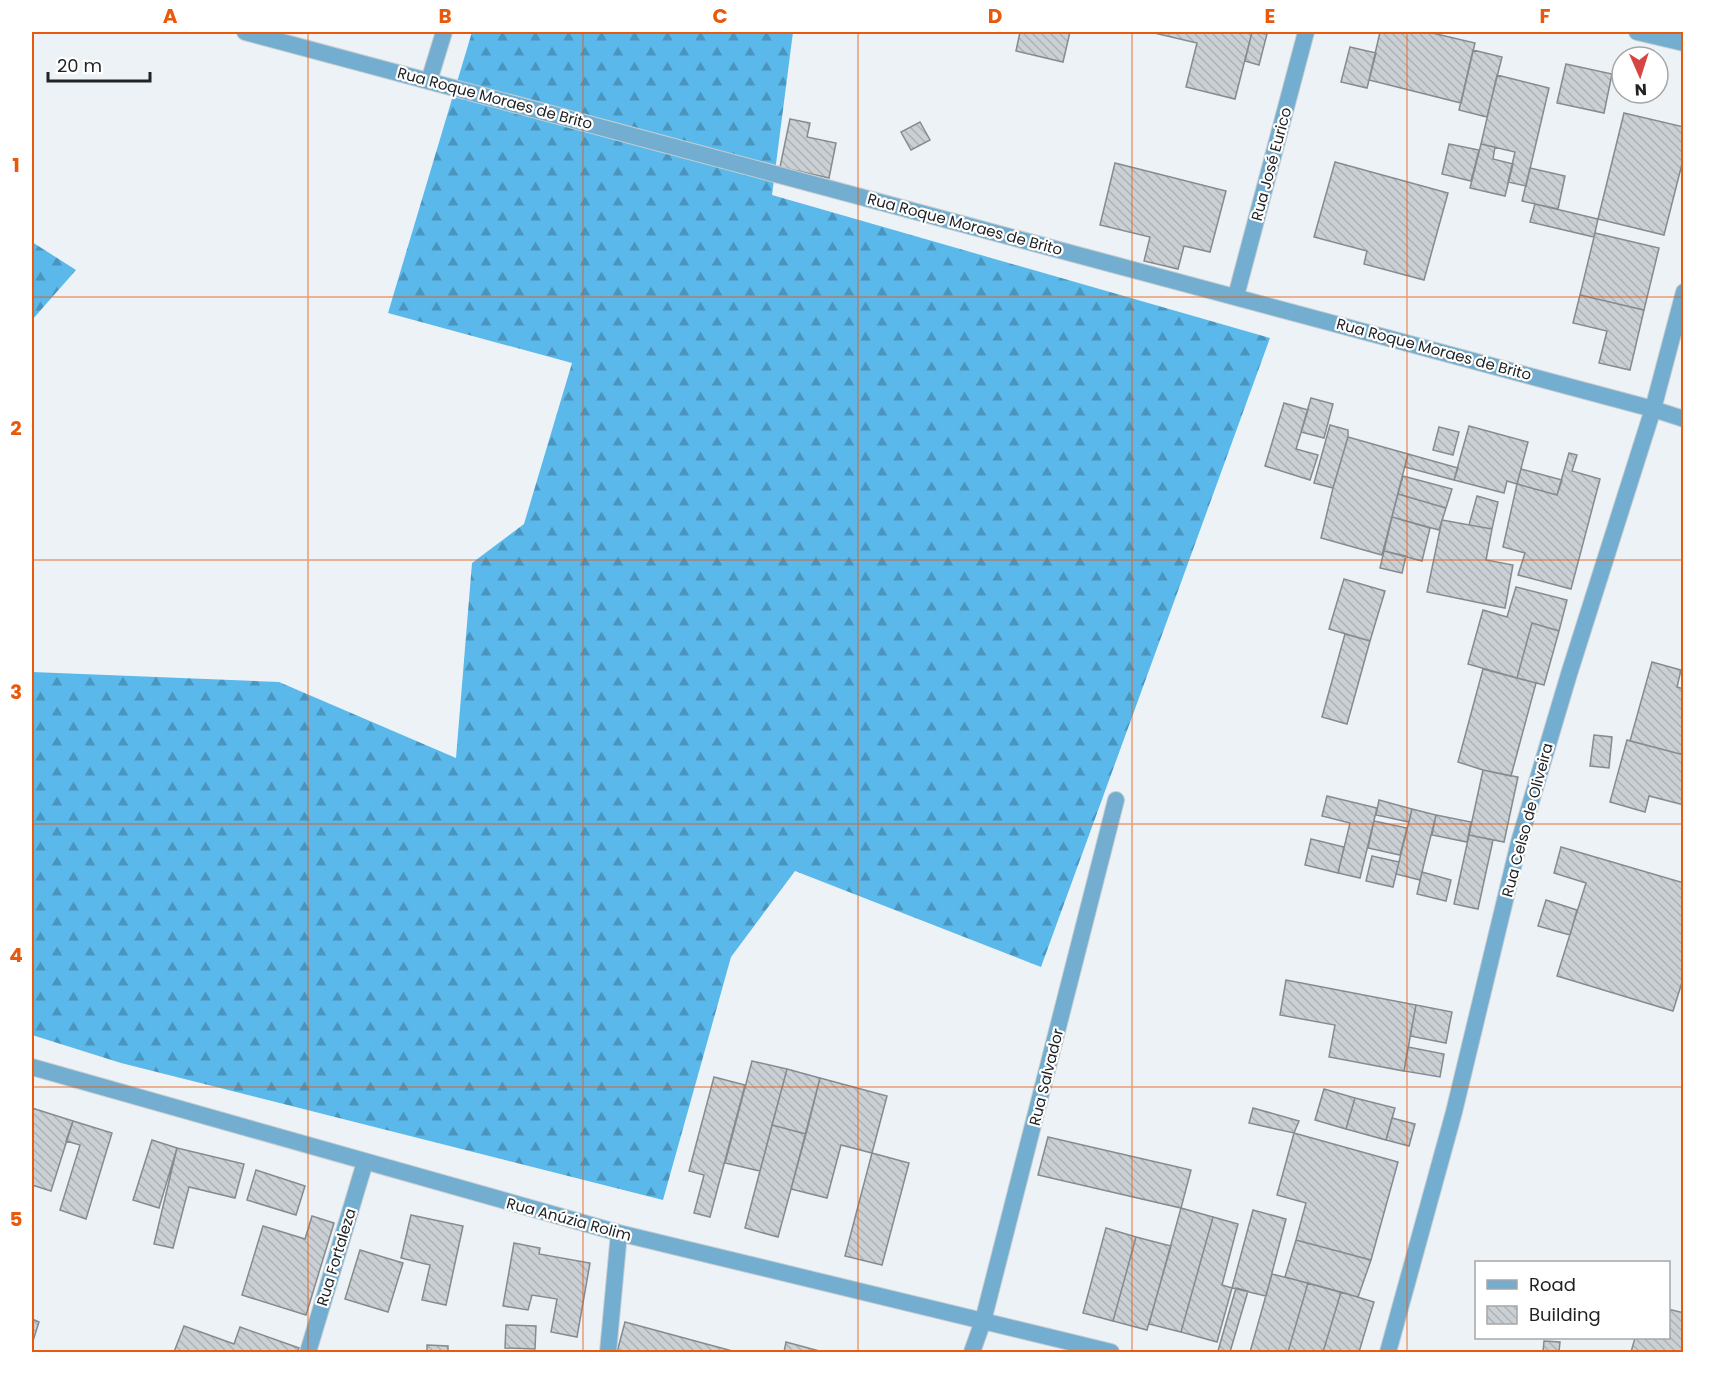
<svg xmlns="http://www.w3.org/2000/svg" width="1715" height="1384" font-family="Poppins,sans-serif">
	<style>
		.forest { fill: url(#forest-firs) }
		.building { fill: url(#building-back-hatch); stroke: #858b8e; stroke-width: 1.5 }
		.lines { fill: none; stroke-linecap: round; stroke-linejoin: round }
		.minor-casing { stroke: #c7cdd0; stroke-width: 18 }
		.minor { stroke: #73aed0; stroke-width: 16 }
		.grid { fill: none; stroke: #e8590c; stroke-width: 1.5; stroke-opacity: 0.55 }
		.labels { text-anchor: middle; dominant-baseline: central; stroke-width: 4.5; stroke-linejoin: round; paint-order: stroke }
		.street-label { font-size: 15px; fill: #212325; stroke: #fff }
		.neatline { fill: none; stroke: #e8590c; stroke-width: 2 }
		.grid-label { font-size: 20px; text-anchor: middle; font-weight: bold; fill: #e8590c }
	</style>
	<defs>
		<pattern id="forest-firs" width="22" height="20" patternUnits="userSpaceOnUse" patternTransform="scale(1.5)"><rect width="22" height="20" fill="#5ab8eb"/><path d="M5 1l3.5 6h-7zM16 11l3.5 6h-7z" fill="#4a95be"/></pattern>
		<pattern id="building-back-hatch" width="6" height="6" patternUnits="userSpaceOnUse" patternTransform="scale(1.5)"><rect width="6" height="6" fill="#cad0d4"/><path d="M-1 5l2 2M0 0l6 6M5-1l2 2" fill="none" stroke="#adb2b6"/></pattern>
	</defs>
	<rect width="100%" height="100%" fill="#ecf2f5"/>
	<!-- forest -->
	<path class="forest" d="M472,32H793L772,195L1270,338L1041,967L795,871L731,957L663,1200L121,1063L32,1035V672L279,682L456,758L472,563L524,524L572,363L388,313Z
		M32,242L76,270L32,320Z"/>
	<!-- building -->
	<path class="building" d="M1020,32H1070L1063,62L1016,51Z
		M1150,32H1252L1235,99L1186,87L1197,43Z
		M1252,32L1267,34L1259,65L1245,61Z
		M1380,32H1428L1475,43L1461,103L1369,80Z
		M1350,47L1376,53L1367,88L1341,82Z
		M1473,50L1502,57L1487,117L1459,110Z
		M1566,64L1612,74L1604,113L1557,103Z
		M1497,75L1549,88L1526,186L1508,182L1515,152L1481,144Z
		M1624,113L1684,127V156L1664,235L1598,219Z
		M790,119L810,123L807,137L836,143L829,178L780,167Z
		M920,122L930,140L911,150L901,132Z
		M1449,144L1479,150L1471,181L1442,174Z
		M1481,144L1495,147L1493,159L1513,164L1505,196L1470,188Z
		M1335,162L1448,193L1424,280L1364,264L1367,251L1314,237Z
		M1115,163L1226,191L1210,252L1184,246L1178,269L1144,261L1150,237L1100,225Z
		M1530,168L1565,176L1558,209L1522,201Z
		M1535,204L1598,219L1594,237L1530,222Z
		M1595,233L1659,248L1644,310L1580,295Z
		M1580,295L1644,310L1630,370L1599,363L1607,331L1573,323Z
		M1311,398L1333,404L1324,438L1301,432Z
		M1284,403L1308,410L1296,449L1318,455L1310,480L1265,466Z
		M1330,425L1348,430V437L1333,488L1314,483Z
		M1469,426L1528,442L1517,484L1507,481L1504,493L1454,480Z
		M1439,427L1459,432L1453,455L1433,450Z
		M1348,437L1408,454L1382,555L1321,538L1333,488Z
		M1569,453L1577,455L1572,471L1600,479L1571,589L1518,575L1525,553L1503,547L1517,484L1557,495Z
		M1408,454L1458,468L1454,480L1405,467Z
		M1521,469L1562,480L1557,495L1517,484Z
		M1403,476L1452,489L1446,508L1398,494Z
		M1398,494L1446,508L1439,530L1392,517Z
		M1477,496L1498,502L1492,529L1469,525Z
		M1392,517L1430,528L1422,561L1384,551Z
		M1442,520L1492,529L1486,560L1513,565L1505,608L1427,592Z
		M1384,551L1406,556L1402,573L1380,568Z
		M1344,579L1385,591L1370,641L1329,629Z
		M1516,587L1567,600L1559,631L1532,623L1517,678L1468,664L1483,610L1507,617Z
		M1532,623L1559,631L1544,685L1517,678Z
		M1345,634L1370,641L1347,724L1322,717Z
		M1652,662L1681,670L1677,687L1684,689V755L1630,741Z
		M1483,669L1536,683L1511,776L1483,770L1458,762Z
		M1594,735L1612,737L1609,768L1590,766Z
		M1627,740L1684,755V805L1649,796L1645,812L1610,802Z
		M1483,770L1518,777L1504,842L1469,835Z
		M1327,796L1377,808L1360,878L1338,873L1350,823L1322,816Z
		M1379,800L1412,809L1409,822L1376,815Z
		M1412,809L1436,815L1420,880L1396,874Z
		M1436,815L1471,822L1467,842L1432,835Z
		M1374,821L1407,828L1400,855L1368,848Z
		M1469,835L1493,840L1478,909L1454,904Z
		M1311,839L1344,847L1338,873L1305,865Z
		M1561,847L1684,883V976L1673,1011L1557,976L1586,883L1554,873Z
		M1372,856L1399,862L1393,887L1366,881Z
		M1422,872L1451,880L1446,901L1417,894Z
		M1546,900L1577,910L1570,935L1538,926Z
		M1286,980L1416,1005L1404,1071L1329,1057L1335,1025L1280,1015Z
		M1416,1005L1452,1012L1446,1043L1410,1036Z
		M1408,1047L1444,1054L1440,1077L1404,1071Z
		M752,1061L787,1069L760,1171L725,1163Z
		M787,1069L820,1078L806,1134L772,1125Z
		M714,1077L745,1085L710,1217L694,1213L704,1175L689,1171Z
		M820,1078L887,1096L872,1153L841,1145L827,1198L791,1189Z
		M1324,1089L1355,1098L1346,1129L1315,1120Z
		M1355,1098L1395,1108L1386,1140L1346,1129Z
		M32,1108L73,1121L51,1191L32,1185Z
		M1253,1108L1299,1121L1294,1133L1249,1123Z
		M1392,1118L1415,1124L1409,1146L1386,1140Z
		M73,1121L112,1133L86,1219L60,1210L80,1145L66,1141Z
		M772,1125L806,1134L778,1237L745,1228Z
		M1294,1133L1398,1162L1371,1260L1296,1240L1306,1203L1277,1195Z
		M1048,1137L1191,1170L1181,1208L1038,1175Z
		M152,1140L177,1148L159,1208L133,1200Z
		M177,1148L244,1164L235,1198L189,1187L173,1248L154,1244Z
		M872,1153L909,1163L882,1265L845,1256Z
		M256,1170L305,1186L296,1215L247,1200Z
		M1181,1208L1213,1217L1181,1332L1149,1324Z
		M1253,1210L1286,1219L1266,1296L1232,1288Z
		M411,1215L463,1226L446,1305L422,1300L430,1265L401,1258Z
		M312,1216L334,1223L306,1315L242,1295L263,1226L305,1239Z
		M1213,1217L1238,1224L1222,1285L1232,1288L1217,1342L1181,1332Z
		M1106,1228L1136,1237L1113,1321L1083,1313Z
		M1136,1237L1171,1246L1147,1330L1113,1321Z
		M1296,1240L1371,1260L1358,1297L1285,1277Z
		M514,1243L540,1248L539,1254L590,1263L577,1337L551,1332L557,1299L532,1295L528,1310L503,1306Z
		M360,1250L403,1263L388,1312L345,1299Z
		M1272,1274L1308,1283L1288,1352H1250Z
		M1308,1283L1341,1292L1323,1352H1288Z
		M1236,1288L1248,1291L1230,1352H1224L1218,1351Z
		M1341,1292L1374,1302L1359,1352H1323Z
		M1668,1309L1684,1313V1352H1631L1635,1338H1668Z
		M32,1319L39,1322L32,1344Z
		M625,1322L736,1352H617Z
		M506,1325L536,1326L535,1349L505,1348Z
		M184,1326L234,1344L240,1327L299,1348L297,1352H174Z
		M1544,1341L1560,1342L1559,1352H1543Z
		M786,1342L823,1352H784Z
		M427,1345L448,1346V1352H427Z"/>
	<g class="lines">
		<defs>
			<path id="minor" d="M245,32L1653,409L1684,419
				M1637,32L1684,43
				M429,81L444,32
				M1236,296L1306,32
				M32,1067L619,1233L1111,1352
				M308,1352L365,1162
				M608,1352L619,1233
				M972,1352L983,1321L1116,800
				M1388,1352L1454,1112L1519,842L1569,674L1653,409L1684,292"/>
		</defs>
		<!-- minor casing -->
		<use href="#minor" class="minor-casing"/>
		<!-- minor -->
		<use href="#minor" class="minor"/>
	</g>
	<!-- grid -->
	<path class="grid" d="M308,32V1352M583,32V1352M858,32V1352M1132,32V1352M1407,32V1352M32,297H1684M32,560H1684M32,824H1684M32,1087H1684"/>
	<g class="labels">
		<!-- street labels -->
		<g class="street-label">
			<text transform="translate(495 98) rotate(15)">Rua Roque Moraes de Brito</text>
			<text transform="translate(1271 164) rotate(-75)">Rua José Eurico</text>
			<text transform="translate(965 224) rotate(15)">Rua Roque Moraes de Brito</text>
			<text transform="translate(1434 349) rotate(15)">Rua Roque Moraes de Brito</text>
			<text transform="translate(1527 820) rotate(-75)">Rua Celso de Oliveira</text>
			<text transform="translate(1046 1077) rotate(-76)">Rua Salvador</text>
			<text transform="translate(569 1219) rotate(15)">Rua Anúzia Rolim</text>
			<text transform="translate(336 1257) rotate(-73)">Rua Fortaleza</text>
		</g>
	</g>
	<!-- border -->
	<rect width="1715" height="1384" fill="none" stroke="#ffffff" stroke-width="66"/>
	<!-- legend -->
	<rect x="1475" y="1261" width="195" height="78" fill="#ffffff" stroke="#a6a7a8" stroke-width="1.5"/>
	<rect x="1487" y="1280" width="30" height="9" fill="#73aed0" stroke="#a6a7a8" stroke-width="1.5"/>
	<text x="1529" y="1291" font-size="18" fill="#212325">Road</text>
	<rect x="1487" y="1306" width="30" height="18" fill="url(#building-back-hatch)" stroke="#a6a7a8" stroke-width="1.5"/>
	<text x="1529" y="1321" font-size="18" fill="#212325">Building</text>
	<!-- north arrow -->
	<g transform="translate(1640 75) rotate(177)"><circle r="28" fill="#ffffff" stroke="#a6a7a8" stroke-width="1.5"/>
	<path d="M0-4.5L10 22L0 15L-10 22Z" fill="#d44543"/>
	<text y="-9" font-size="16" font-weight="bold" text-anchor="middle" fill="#212325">N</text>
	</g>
	<!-- scale -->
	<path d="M48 72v9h102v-9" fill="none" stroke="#212325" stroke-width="3"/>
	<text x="57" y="72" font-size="18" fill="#212325" stroke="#ffffff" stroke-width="4.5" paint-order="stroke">20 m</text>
	<rect x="33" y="33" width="1649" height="1318" class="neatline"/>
	<g class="grid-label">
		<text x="170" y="23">A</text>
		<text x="445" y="23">B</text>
		<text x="720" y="23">C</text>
		<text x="995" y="23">D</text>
		<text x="1270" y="23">E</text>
		<text x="1545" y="23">F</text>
		<text x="16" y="172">1</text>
		<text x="16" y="435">2</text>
		<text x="16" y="699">3</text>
		<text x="16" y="962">4</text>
		<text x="16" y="1226">5</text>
	</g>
</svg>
